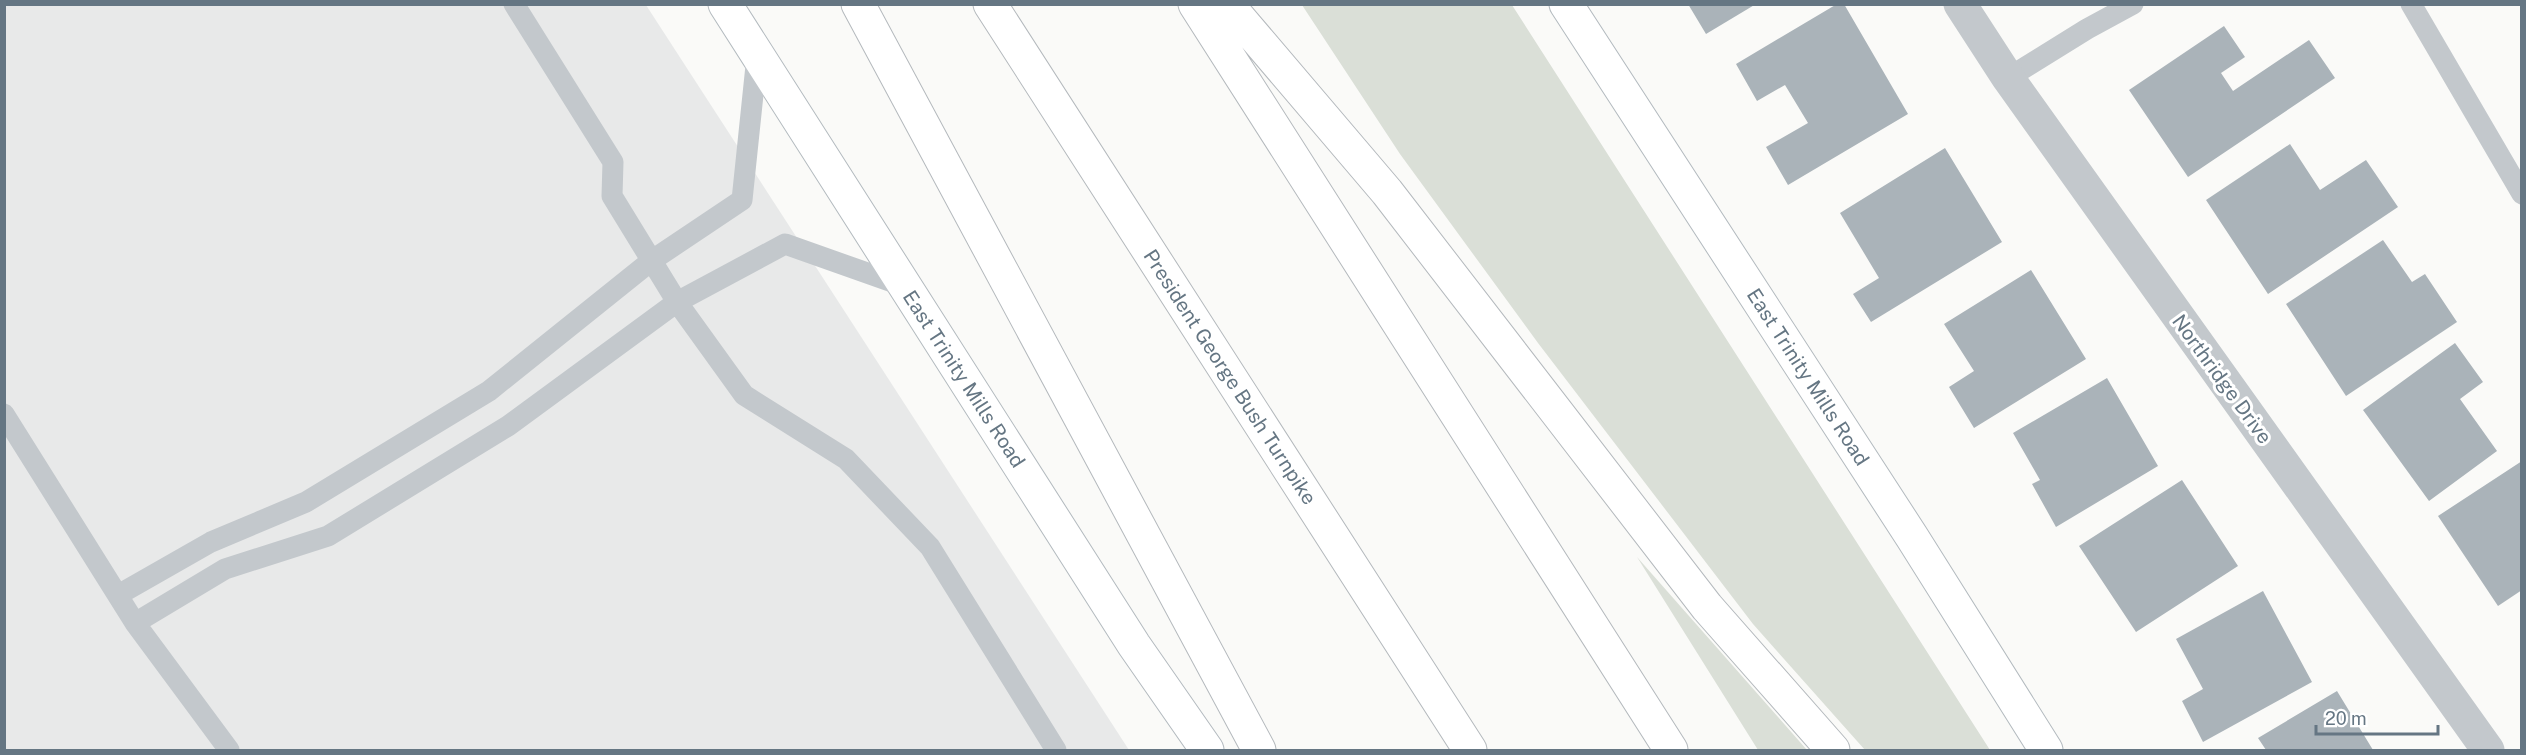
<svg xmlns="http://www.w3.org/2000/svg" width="2526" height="755" font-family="'Public Sans',sans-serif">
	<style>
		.built { fill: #e8e9e9 }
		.green { fill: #dadfd7 }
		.building { fill: #aab3b9 }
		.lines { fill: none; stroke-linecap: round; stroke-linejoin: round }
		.secondary-casing { stroke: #b3babf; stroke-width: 35 }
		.highway-casing { stroke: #b4b9bd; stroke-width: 35 }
		.lane { stroke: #c3c8cc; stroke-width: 21 }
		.street { stroke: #c3c8cc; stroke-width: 33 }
		.secondary { stroke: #fff; stroke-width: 33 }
		.highway { stroke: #fff; stroke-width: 33 }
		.labels { text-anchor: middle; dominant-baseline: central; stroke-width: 6; stroke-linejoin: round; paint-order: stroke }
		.street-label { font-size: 20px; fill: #657683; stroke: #fff }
	</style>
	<rect width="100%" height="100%" fill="#fafaf8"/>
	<!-- built -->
	<path class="built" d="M4,5H646L1129,750H5Z"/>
	<!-- green -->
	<path class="green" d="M1302,5H1512L1990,750H1865L1753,624L1538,343L1400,154Z
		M1637,557L1807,750H1758Z"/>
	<!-- building -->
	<path class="building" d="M1688,4H1756L1706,34Z
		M1837,4H1844L1908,114L1788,185L1766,147L1808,123L1785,85L1757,101L1736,64Z
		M2224,26L2245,57L2221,73L2233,91L2309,40L2335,78L2188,177L2129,90Z
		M2290,144L2320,190L2366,160L2398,207L2268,294L2206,200Z
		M1945,148L2002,242L1871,322L1853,294L1879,278L1840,213Z
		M2383,240L2412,282L2425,274L2457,322L2346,396L2286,304Z
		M2031,270L2086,359L1974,428L1949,387L1974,371L1944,324Z
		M2455,343L2483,382L2460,399L2497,451L2429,501L2363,410Z
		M2107,378L2158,466L2056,527L2032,484L2040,480L2013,433Z
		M2522,461V590L2498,606L2438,516Z
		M2182,480L2238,566L2136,632L2079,546Z
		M2263,591L2312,682L2203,742L2182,701L2203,689L2176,639Z
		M2337,691L2373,750H2266L2258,738Z"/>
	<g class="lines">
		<defs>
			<path id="secondary" d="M725,4L1134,645L1207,750
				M1566,4L1912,537L2046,750"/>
			<path id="highway" d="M858,4L1259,750
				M990,4L1470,750
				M1195,4L1671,750
				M1227,4L1387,192L1707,607L1833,750"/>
		</defs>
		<!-- secondary casing -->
		<use href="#secondary" class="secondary-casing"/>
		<!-- highway casing -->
		<use href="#highway" class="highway-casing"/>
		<!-- lane -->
		<path class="lane" d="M514,4L613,162L612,196L677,302L744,395L846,459L930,547L1056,750
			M2411,4L2522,194
			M2008,78L2087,29L2133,4
			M4,414L135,623L229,750
			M118,595L211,542L306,502L489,391L651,261L742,200L757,56
			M135,623L225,569L328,536L508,426L677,302L785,244L904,286"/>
		<!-- street -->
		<path class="street" d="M1960,4L2008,78L2488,750"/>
		<!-- secondary -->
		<use href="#secondary" class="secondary"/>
		<!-- highway -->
		<use href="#highway" class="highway"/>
	</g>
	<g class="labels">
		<!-- street labels -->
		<g class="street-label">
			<text transform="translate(1230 377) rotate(57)">President George Bush Turnpike</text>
			<text transform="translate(1808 377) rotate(57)">East Trinity Mills Road</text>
			<text transform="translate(964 379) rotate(57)">East Trinity Mills Road</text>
			<text transform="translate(2222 379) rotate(54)">Northridge Drive</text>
		</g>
	</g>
	<!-- border -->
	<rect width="2526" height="755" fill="none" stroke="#657683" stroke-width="12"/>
	<!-- scale -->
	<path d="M2316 725v9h122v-9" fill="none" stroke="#657683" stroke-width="3"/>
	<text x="2325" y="725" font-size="18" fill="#657683" stroke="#ffffff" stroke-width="4.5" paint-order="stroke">20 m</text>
</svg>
